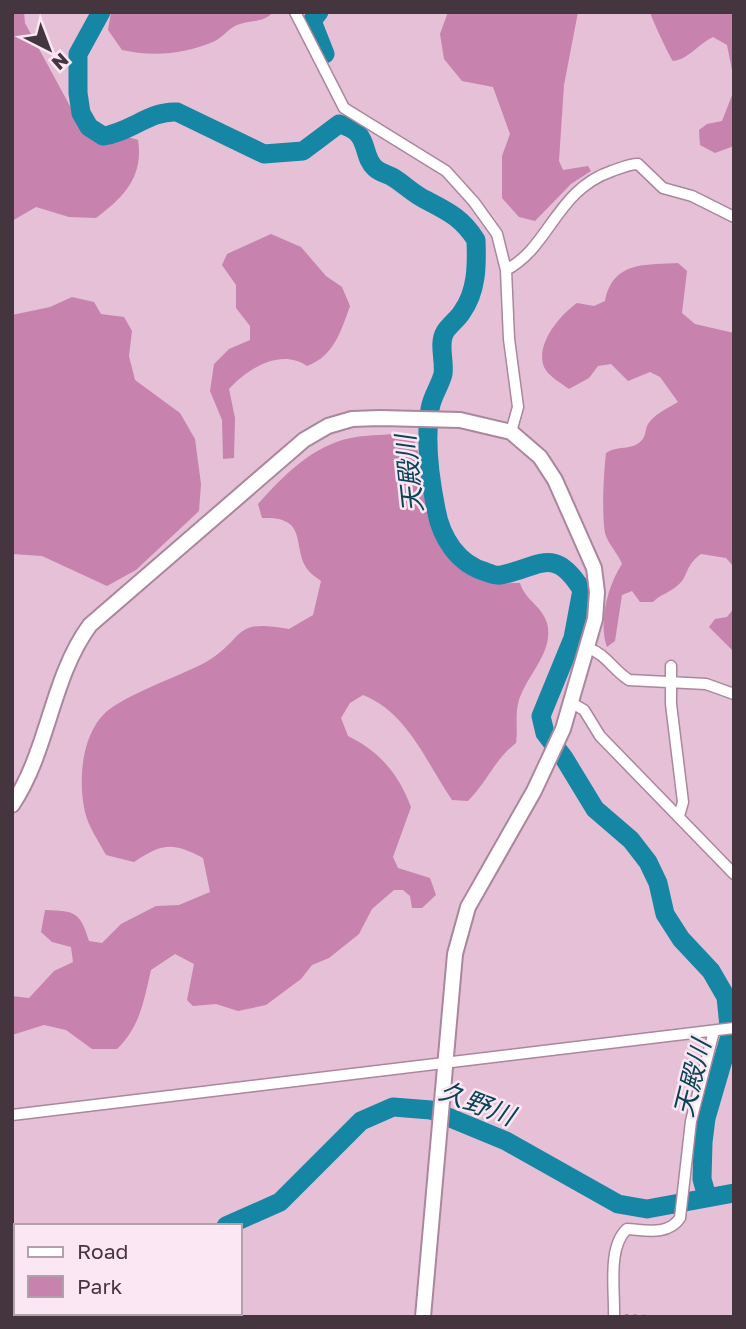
<svg xmlns="http://www.w3.org/2000/svg" width="746" height="1329" font-family="'Golos Text','Noto Sans JP',sans-serif">
	<style>
		.green { fill: #c782ae }
		.lines { fill: none; stroke-linecap: round; stroke-linejoin: round }
		.river { stroke: #1586a3; stroke-width: 19 }
		.street-casing { stroke: #aa879c; stroke-width: 13 }
		.secondary-casing { stroke: #aa879c; stroke-width: 18 }
		.path { stroke: #9e8394; stroke-width: 2; stroke-dasharray: 3.5 5; stroke-linecap: butt }
		.street { stroke: #fff; stroke-width: 10 }
		.secondary { stroke: #fff; stroke-width: 14 }
		.rail-casing { stroke: #5d4a56; stroke-width: 6 }
		.rail { stroke: #fbe7f3; stroke-width: 3.5; stroke-dasharray: 10; stroke-linecap: butt }
		.labels { text-anchor: middle; dominant-baseline: central; stroke-width: 5; stroke-linejoin: round; paint-order: stroke }
		.water-label { font-size: 26px; font-style: italic; fill: #084455; stroke: #fbe7f3 }
	</style>
	<rect width="100%" height="100%" fill="#e5c0d7"/>
	<!-- green -->
	<path class="green" d="M12,12H24L25,23L84,132C112,148 115,132 138,140C144,177 123,198 96,218L69,217L36,207L12,221Z
		M111,12H273C264,23 250,20 237,25C229,28 223,37 215,41C186,54 152,57 122,50L108,30Z
		M448,12H578L564,85L559,161L563,170L588,166L591,171L571,184L535,221L519,217L502,198V156L510,134L493,87L462,81L444,59L440,34Z
		M650,12H734V80L727,45L713,37C698,44 689,59 673,61C669,56 651,17 650,12Z
		M734,90V146L715,153L700,145L699,130L707,124L722,121Z
		M271,234L301,247L326,276L342,287L350,306C341,331 334,356 307,366C281,348 248,368 229,389L235,418L234,458L223,459L222,420L210,391L214,364L229,349L250,340V326L236,308V285L222,265L227,254Z
		M678,263L687,271L682,313L695,324L734,333V567L726,558L701,554C684,566 689,577 677,586C669,593 661,594 653,602H640L632,591L622,595L615,641L607,647C598,622 608,585 622,564C618,554 610,546 606,536C601,523 604,469 606,453C618,445 631,451 641,441C646,436 645,431 647,426C653,414 667,409 678,402L660,377L650,372L628,381L611,364L598,366L589,378L569,389C561,383 548,376 544,367C535,344 560,315 577,303L594,306L605,301C613,261 645,265 678,263Z
		M72,297L94,302L101,314L124,317L132,331L129,356L135,380L180,413L195,439L201,484L199,511L136,570L107,586L42,556L12,554V315L50,307Z
		M395,434L414,439C433,489 418,564 487,581C497,584 509,583 520,583C525,600 542,606 547,623C555,653 524,677 518,704C515,716 518,730 516,743C495,759 487,782 468,801L452,800C426,762 408,713 363,695L350,703L341,718L348,736C380,752 398,773 411,807L393,857L398,868L430,878L436,895L422,908H412L410,896L403,890H394L372,909L359,934L329,958L312,965L301,979L266,1005L238,1011L216,1004L193,1006L187,1000L194,964L175,954L151,970C144,1000 140,1027 117,1049H92L66,1030L44,1025L12,1035V996L29,998L54,971L73,962L71,947L52,942L41,932L45,910C76,911 80,912 89,941L102,943L121,924L156,906L179,905L210,892L203,858C172,842 163,843 134,862L106,855C99,842 88,826 85,812C78,781 81,735 106,712C127,694 180,676 206,662C247,638 230,618 289,629L313,615L321,581C317,578 311,574 308,570C291,547 310,516 262,518L258,504C282,477 313,445 351,438C365,435 381,435 395,434Z
		M734,608V652L709,627L715,619L727,617Z"/>
	<g class="lines">
		<!-- river -->
		<path class="river" d="M101,12L78,54V93L81,113L89,127L103,136C129,133 151,110 177,112L264,154L303,151L339,124
			M319,12L312,21L325,54
			M339,124C372,132 360,154 375,168C380,173 388,174 394,178C405,185 415,195 426,200C449,212 462,218 476,240C477,265 477,291 462,312C458,319 449,325 445,332C438,344 445,360 443,374C440,386 432,396 430,409C425,439 430,479 436,509C441,538 458,564 486,572C491,574 496,576 501,575C540,567 554,545 582,590L573,638L541,716L545,733L564,758L595,809L631,840L648,862L658,883L665,914L681,939L711,971L726,997L730,1036L706,1118L703,1142L702,1179L707,1197
			M226,1226L280,1202L361,1121L393,1107L431,1110L506,1141L618,1204L647,1209L734,1193
			M12,1254H16"/>
		<defs>
			<path id="street" d="M295,12L344,108L446,171L474,202L497,234L506,270L509,339L518,407L511,432
				M506,270C550,247 556,190 612,171C621,168 629,164 638,164L663,188L692,196L734,217
				M588,648C606,654 613,670 629,680L706,684L734,694
				M671,666V704L683,802L679,816
				M572,703L584,710L600,736L734,874
				M12,1115L734,1028
				M614,1317C615,1291 607,1247 627,1229C645,1230 668,1236 680,1218L691,1121L714,1031"/>
			<path id="secondary" d="M12,805C49,750 51,678 90,625L304,440L328,426L352,419L380,418L460,420L511,432L540,457L555,480L594,568L597,592L595,619L563,729L534,791L468,907L455,954L423,1317"/>
		</defs>
		<!-- street casing -->
		<use href="#street" class="street-casing"/>
		<!-- secondary casing -->
		<use href="#secondary" class="secondary-casing"/>
		<!-- path -->
		<path class="path" d="M625,1315L676,1317
			M704,1317H731"/>
		<!-- street -->
		<use href="#street" class="street"/>
		<!-- secondary -->
		<use href="#secondary" class="secondary"/>
		<defs>
			<path id="rail" d="M12,1311H16
				M73,1313L153,1317"/>
		</defs>
		<!-- rail casing -->
		<use href="#rail" class="rail-casing"/>
		<!-- rail -->
		<use href="#rail" class="rail"/>
	</g>
	<g class="labels">
		<!-- water labels -->
		<g class="water-label">
			<text transform="translate(409 474) rotate(-96)">天殿川</text>
			<text transform="translate(692 1078) rotate(-76)">天殿川</text>
			<text transform="translate(477 1103) rotate(21)">久野川</text>
		</g>
	</g>
	<!-- border -->
	<rect width="746" height="1329" fill="none" stroke="#44353e" stroke-width="28"/>
	<!-- legend -->
	<rect x="14" y="1224" width="228" height="91" fill="#fbe7f3" stroke="#b2a0ab" stroke-width="2"/>
	<rect x="28" y="1247" width="35" height="10" fill="#ffffff" stroke="#b2a0ab" stroke-width="2"/>
	<text x="77" y="1259" font-size="21" fill="#44353e">Road</text>
	<rect x="28" y="1276" width="35" height="21" fill="#c782ae" stroke="#b2a0ab" stroke-width="2"/>
	<text x="77" y="1294" font-size="21" fill="#44353e">Park</text>
	<!-- north arrow -->
	<g transform="translate(49 49) rotate(138)" stroke="#fbe7f3" stroke-width="5" paint-order="stroke">
	<path d="M0-5L12 26L0 18L-12 26Z" fill="#44353e"/>
	<text y="-10" font-size="19" font-weight="bold" text-anchor="middle" fill="#44353e">N</text>
	</g>
</svg>
